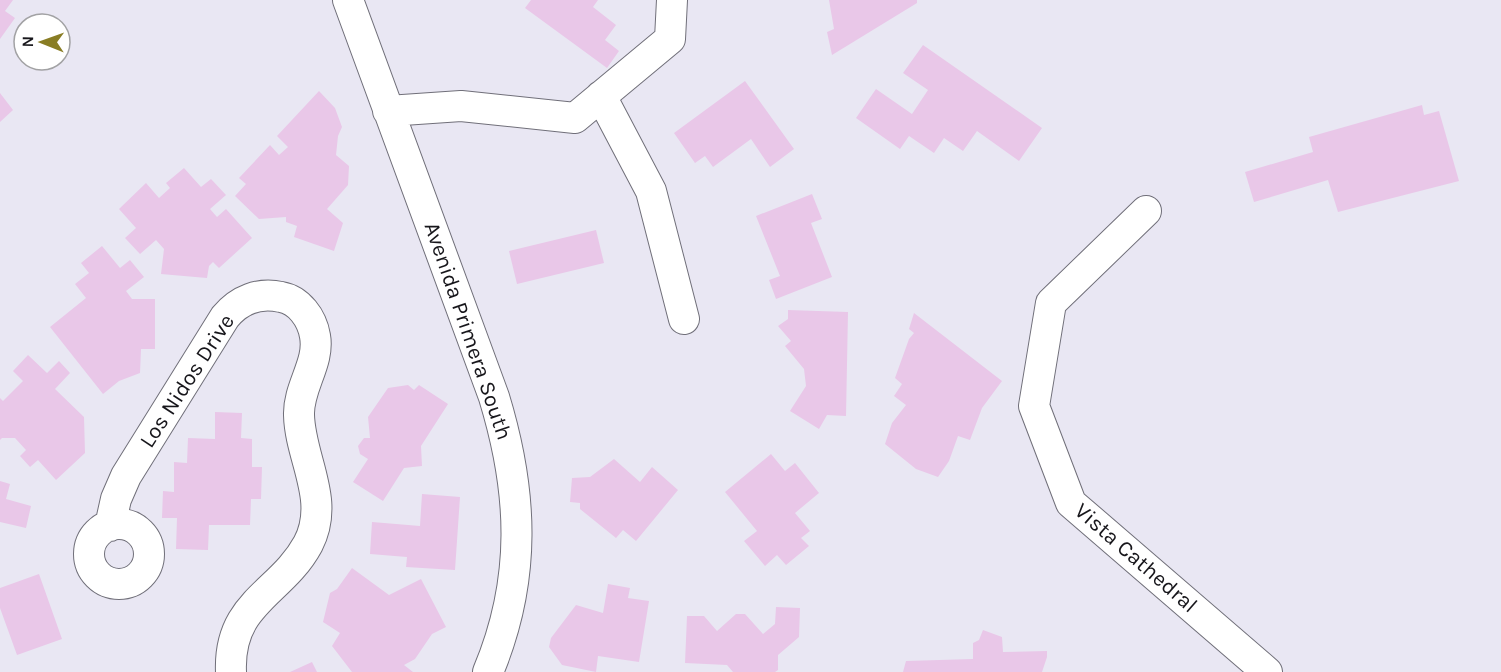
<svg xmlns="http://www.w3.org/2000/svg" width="1501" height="672" font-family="Karla,sans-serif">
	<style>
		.building { fill: #e9c7e8 }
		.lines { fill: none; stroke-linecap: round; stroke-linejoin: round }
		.minor-casing { stroke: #706f79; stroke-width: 32 }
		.minor { stroke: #fff; stroke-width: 30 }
		.labels { text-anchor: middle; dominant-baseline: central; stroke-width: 5; stroke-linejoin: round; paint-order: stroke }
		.street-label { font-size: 22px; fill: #17161b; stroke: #fff }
	</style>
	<rect width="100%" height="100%" fill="#e9e7f3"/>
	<!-- building -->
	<path class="building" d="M0,0H13L5,11L15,18L0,39Z
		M531,0H598L593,7L616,25L605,40L619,51L607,68L525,8Z
		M829,0H917V3L832,55L827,32L834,29Z
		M923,45L1042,128L1019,161L977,131L963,151L944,138L934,153L909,136L900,149L856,118L876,89L912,114L928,90L903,73Z
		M745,81L794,149L770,167L751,139L713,167L705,156L695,163L674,133Z
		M319,91L335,108L342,127L338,136L336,155L349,166L348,185L327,209L343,223L334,251L294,237L297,226L286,222V217L259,219L235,196L246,184L239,178L270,145L279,155L288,147L277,136Z
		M0,93L13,110L0,122Z
		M1422,105L1424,115L1439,111L1459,181L1338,212L1328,180L1254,202L1245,172L1313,152L1309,137Z
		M184,168L201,187L211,179L226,195L210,209L217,217L226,209L252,238L219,268L213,262L209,266L207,278L161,274L164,249L156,240L140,254L125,238L136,228L119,209L146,183L159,198L170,188L166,183Z
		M812,194L822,219L811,223L832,277L776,299L769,280L780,276L756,216Z
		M596,230L604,263L517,284L509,251Z
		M102,246L120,268L130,260L144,277L126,291L132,299H155V349H141L140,373L119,381L103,394L50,327L86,298L75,284L89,273L81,263Z
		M788,310L848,312L846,416L827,415L819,429L790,411L806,386L804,369L785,346L791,341L778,326L788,319Z
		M914,313L1002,381L982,408L970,440L958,436L949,461L938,477L916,469L885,444L892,423L906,405L894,396L902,384L895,378L909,339L914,333L909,329Z
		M28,355L47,373L59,361L70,373L55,389L84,417L85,453L56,480L38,460L30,467L20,456L26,450L15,438H2L0,440V398L3,401L23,381L13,371Z
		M408,385L414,390L419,385L448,404L421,446L422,466L404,468L383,501L353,482L368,459L360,454L358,446L364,438H370L368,417L388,388Z
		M215,412L242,413L241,438L252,439V467H262L261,499H251L250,525H209L208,550L176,549L177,518H162L163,491L174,492V462L187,463L188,438L215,439Z
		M771,454L785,471L795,463L819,493L795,513L810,531L801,538L809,546L786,565L777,555L765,566L744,541L757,531L725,492Z
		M614,459L640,482L652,467L678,490L636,541L623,530L616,538L580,509V503L570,502L572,478L590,477Z
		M0,481L10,484L6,499L31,506L26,528L0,522Z
		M422,494L460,497L455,570L406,567L407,557L370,554L372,522L420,526Z
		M352,568L389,595L421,579L446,627L432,634L415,659L404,665L413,672H352L332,646L340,633L323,622L330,593L337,589Z
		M39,574L62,639L17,655L0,608V588Z
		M608,584L630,588L628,598L649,601L639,662L598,656L596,672L562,665L549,647L551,638L576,605L603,613Z
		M776,607L800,608L799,637L778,655V670L775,672H733L727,665L685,663L687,616H704L717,631L736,614H745L763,634L775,624Z
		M983,630L1002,637L1003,652L1047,651V657L1042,672H903L906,661L973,659V643L979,640Z
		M312,662L317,672H290Z"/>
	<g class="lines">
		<defs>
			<path id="minor" d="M348,0L494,397C523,492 527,579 488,672
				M601,96L651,191L684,319
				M388,111L461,106L575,118L670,39L672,0
				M1146,211L1051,303L1034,406L1071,503L1267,672
				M89 554a30 30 0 1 1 60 0a30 30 0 1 1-60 0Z
				M110,526L116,499L126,476L225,317C239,300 259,292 281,297C299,300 312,318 315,336C320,363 298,387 299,415C300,459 331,500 308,544C281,594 228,602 231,672"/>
		</defs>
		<!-- minor casing -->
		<use href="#minor" class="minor-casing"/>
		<!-- minor -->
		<use href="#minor" class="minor"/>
	</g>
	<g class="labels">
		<!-- street labels -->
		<g class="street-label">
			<text transform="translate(468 331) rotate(71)">Avenida Primera South</text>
			<text transform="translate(187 381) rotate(-57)">Los Nidos Drive</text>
			<text transform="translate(1136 558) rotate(41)">Vista Cathedral</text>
		</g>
	</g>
	<!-- north arrow -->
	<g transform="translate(42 42) rotate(271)"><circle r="28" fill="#ffffff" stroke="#a2a2a4" stroke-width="1.5"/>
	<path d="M0-4.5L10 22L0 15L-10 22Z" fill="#897d24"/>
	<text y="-9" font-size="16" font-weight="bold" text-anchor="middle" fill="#17161b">N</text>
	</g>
</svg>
